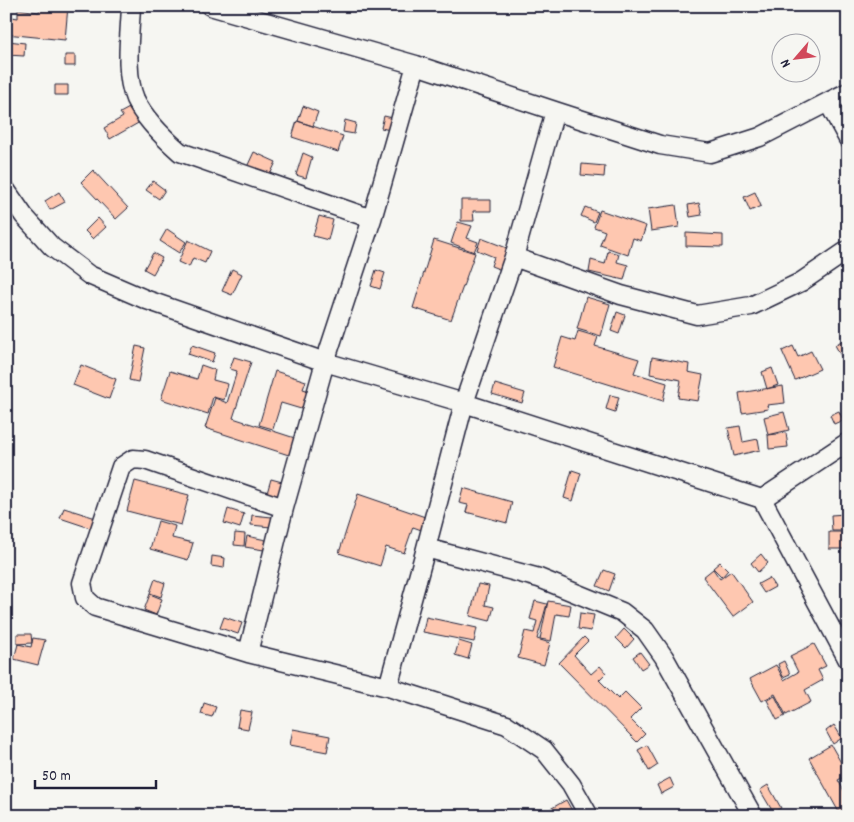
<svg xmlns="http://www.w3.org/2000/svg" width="854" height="822" font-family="Dekko,sans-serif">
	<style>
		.building { fill: #fec7b0; stroke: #22223b }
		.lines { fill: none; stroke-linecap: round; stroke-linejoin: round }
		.minor-casing { stroke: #22223b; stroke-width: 21 }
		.minor { stroke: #f6f6f2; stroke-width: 18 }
	</style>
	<rect width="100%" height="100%" fill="#f6f6f2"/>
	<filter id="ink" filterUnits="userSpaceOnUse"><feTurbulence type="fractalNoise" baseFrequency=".02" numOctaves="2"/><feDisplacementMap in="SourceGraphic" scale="10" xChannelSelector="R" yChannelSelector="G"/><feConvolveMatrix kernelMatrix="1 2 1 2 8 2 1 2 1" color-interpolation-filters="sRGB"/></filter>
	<g filter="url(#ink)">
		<!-- building -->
		<path class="building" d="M40,6H68L65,40L6,34V16L18,18V9L39,12Z
			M8,41L25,43L24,56L7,55Z
			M65,55H75V66H65Z
			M55,85H68V95H55Z
			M303,106L318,112L313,126L298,121Z
			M131,107L140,122L110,139L104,128L123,117L120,113Z
			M384,116L397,119L395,131L381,128Z
			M345,120L356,123L354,134L343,132Z
			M297,121L343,136L338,152L292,137Z
			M254,152L276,162L269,177L247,167Z
			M303,153L312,157L306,178L296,175Z
			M582,164L605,166L604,177L581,175Z
			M93,170L128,208L116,219L81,182Z
			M153,181L165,190L159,199L146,190Z
			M59,192L65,202L50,210L45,201Z
			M755,192L761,206L750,211L744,197Z
			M461,200H491V211H473L474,221H461Z
			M699,203L702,215L690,217L688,205Z
			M676,205L679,227L651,231L648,209Z
			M585,207L598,212L594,222L581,216Z
			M600,210L646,226L641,241L633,238L628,255L600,245L605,231L594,227Z
			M319,216L333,220L328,240L313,236Z
			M98,218L106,227L93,239L85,231Z
			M458,222L472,226L467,238L478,242L474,252L451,243Z
			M167,229L186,242L179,253L160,241Z
			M686,233L723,235V247L686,246Z
			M481,238L512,250L504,271L491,266L494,257L477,250Z
			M188,240L210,251L205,263L193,258L189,267L178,262Z
			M434,240L475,253L451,320L413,308Z
			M608,251L619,254L617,262L628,265L624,280L589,272L591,260L605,264Z
			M153,253L162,258L153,274L144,269Z
			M232,269L242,274L232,295L222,291Z
			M376,270L385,273L380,289L371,286Z
			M586,297L610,304L601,336L577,329Z
			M617,312L625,315L619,334L611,331Z
			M578,331L598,337L595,346L639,359L634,373L667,383L663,401L553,367L562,337L575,341Z
			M843,340L848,349V369L835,345Z
			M192,345L215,353L212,362L188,354Z
			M136,346L145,348L138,382L129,380Z
			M793,346L798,357L811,351L820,369L795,380L782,351Z
			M234,357L251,362L233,418L304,441L298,458L205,428L215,398L227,403L237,371L230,369Z
			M652,357L689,364L688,372L703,375L698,401L678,398L681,380L650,374Z
			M81,365L116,379L109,399L73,385Z
			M201,365L215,370L213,380L228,384L224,400L213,397L208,414L161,399L170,371L197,379Z
			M772,368L778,385L767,389L762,372Z
			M275,371L306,381L303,389L316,393L311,412L281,403L273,429L259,425Z
			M495,384L525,393L522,403L492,394Z
			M783,386L785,403L767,405L768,409L742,413L739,393Z
			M610,395L619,397L615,412L606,409Z
			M839,411L843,420L834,424L830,415Z
			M784,412L789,430L768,435L764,417Z
			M740,426L743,442L758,439L760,450L734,456L728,428Z
			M786,433L788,447L769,449L768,435Z
			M572,470L581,473L573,501L564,498Z
			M271,479L286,483L283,497L267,493Z
			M135,481L189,495L181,525L127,511Z
			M463,488L512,502L507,523L466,512L468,505L459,503Z
			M358,494L431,519L427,532L413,527L404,553L386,547L380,566L339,553Z
			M64,508L99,519L96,530L60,518Z
			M228,509L244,514L240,528L224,523Z
			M845,514V531H832L831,515Z
			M252,515L272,517L271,527L251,525Z
			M158,521L175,526L172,538L193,543L188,560L150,549Z
			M847,524L848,549H829V532H847Z
			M235,533L245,534L244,546L234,545Z
			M247,536L266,540L264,550L245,547Z
			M761,554L768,563L758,572L751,563Z
			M212,556L225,558L224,568L211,566Z
			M720,562L728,570L722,577L713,568Z
			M713,569L720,579L731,571L753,602L733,617L703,577Z
			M604,570L615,574L609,591L597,586Z
			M769,578L775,587L764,593L758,584Z
			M155,579L165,583L161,597L150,593Z
			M478,584L489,586L485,605L494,607L490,621L470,616Z
			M150,594L162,599L156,615L144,610Z
			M535,601L547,604L537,639L550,643L544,665L518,658L525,631L534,633L537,621L530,619Z
			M548,601L571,605L569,616L556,614L551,641L540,639Z
			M580,613L594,615L591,631L578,629Z
			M224,617L242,623L238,634L220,628Z
			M426,617L477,628L474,642L423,632Z
			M624,629L634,639L626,648L616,638Z
			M17,634H31L32,643L17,644Z
			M584,637L588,641L574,655L591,674L600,666L606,673L599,680L618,699L625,692L641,708L630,719L645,734L637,742L559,663Z
			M33,638L45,640L38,665L14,659L18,644L31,647Z
			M459,641L472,645L468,659L455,655Z
			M814,644L826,666L818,670L823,680L805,690L811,702L786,715L775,694L762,701L750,679L776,665L784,680L798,672L790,656Z
			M640,652L649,664L641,669L633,657Z
			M784,661L790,674L783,677L778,664Z
			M775,696L785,716L777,720L767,700Z
			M204,703L216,707L212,717L201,714Z
			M240,710L252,712L248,729L237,727Z
			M834,725L842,738L833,744L826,731Z
			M293,729L330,736L327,752L290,745Z
			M647,745L658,765L649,771L638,750Z
			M831,745L848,775L838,780L848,798V814L845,816H841L809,758Z
			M670,778L674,787L661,794L657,785Z
			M768,785L781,808L773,812L760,790Z
			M566,800L575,816H538Z"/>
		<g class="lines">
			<defs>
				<path id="minor" d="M131,6C130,34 124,73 135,99C144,118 164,138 180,152L372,219
					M210,6L416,65L555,111L514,257L464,403L426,548L539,578L622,612L645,630L664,657L753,816
					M828,102L848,92
					M555,111L660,145L710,153L760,137L828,102L848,139
					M6,190L24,216L52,247L89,275L147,300L325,362L464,403L762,499L848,660
					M514,257L621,295L697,315L751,306L801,282L848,250
					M762,499L848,442
					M284,508L145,460L133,459L121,467L82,583L85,598L95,607L248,653L388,687L507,725L544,750L571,784L589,816
					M248,653L284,508L325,362L372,219L416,65
					M388,687L426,548"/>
			</defs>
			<!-- minor casing -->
			<use href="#minor" class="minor-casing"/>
			<!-- minor -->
			<use href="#minor" class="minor"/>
		</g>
	</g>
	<!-- margin -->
	<rect width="854" height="822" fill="none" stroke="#f6f6f2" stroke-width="25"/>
	<rect x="12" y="12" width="829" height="797" fill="none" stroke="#22223b" stroke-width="2" filter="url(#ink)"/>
	<!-- north arrow -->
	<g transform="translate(796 58) rotate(242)"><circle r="24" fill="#f6f6f2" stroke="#a1a1a9"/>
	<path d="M0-4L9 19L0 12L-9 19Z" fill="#d1495b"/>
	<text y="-8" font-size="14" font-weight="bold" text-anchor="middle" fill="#22223b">N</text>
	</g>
	<!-- scale -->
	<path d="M35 780v8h121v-8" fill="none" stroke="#22223b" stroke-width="2.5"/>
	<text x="42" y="780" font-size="15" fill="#22223b" stroke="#f6f6f2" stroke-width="4" paint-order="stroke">50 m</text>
</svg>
